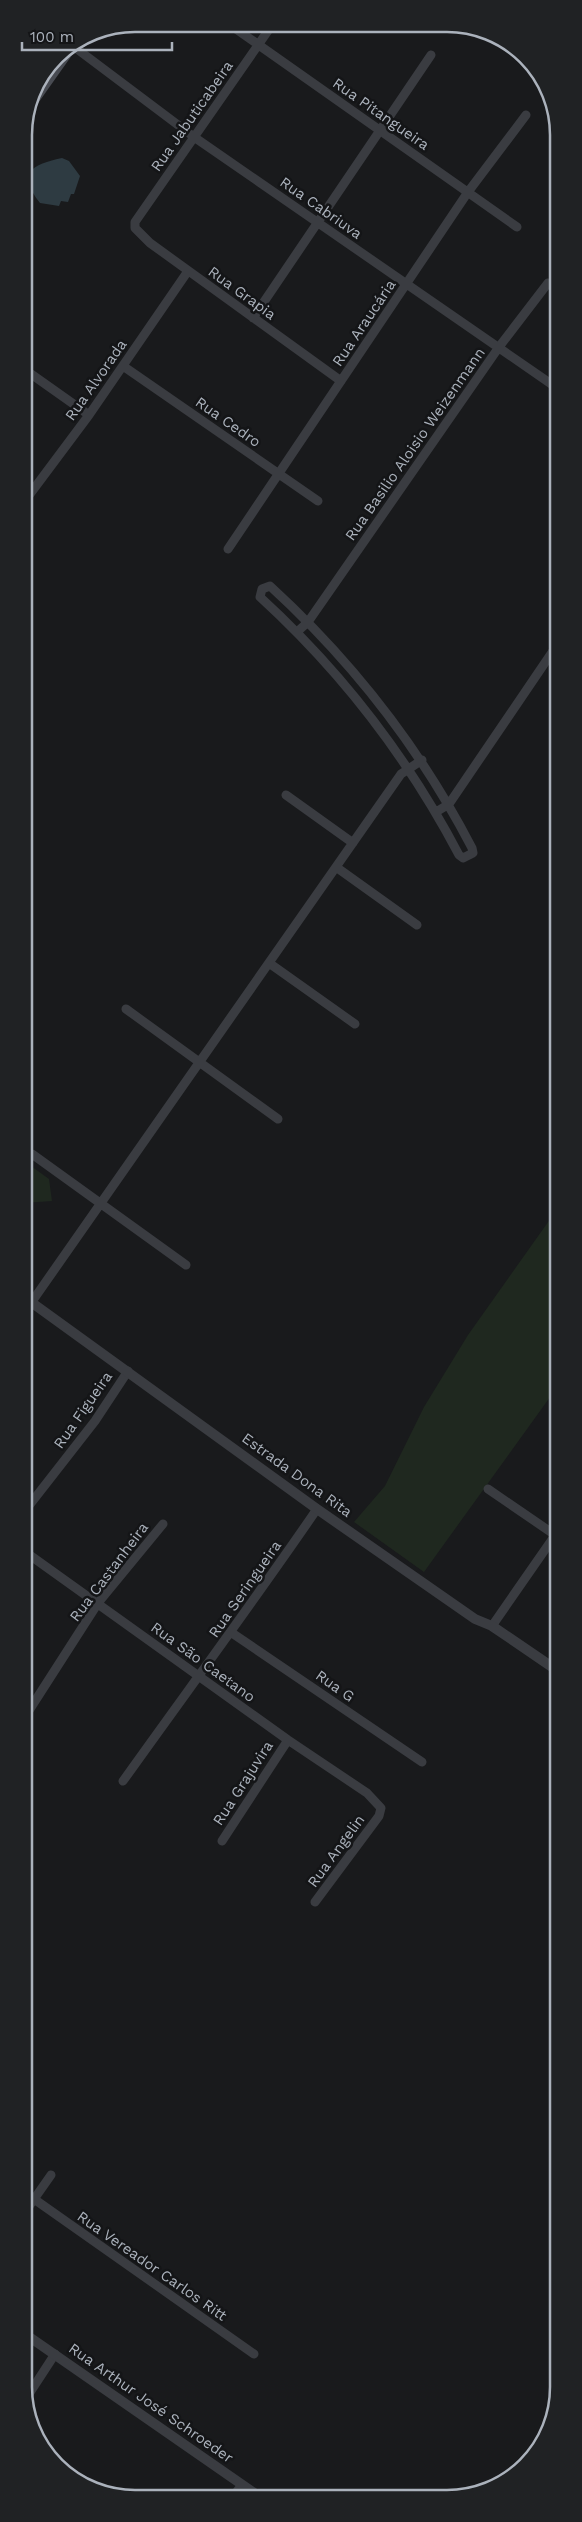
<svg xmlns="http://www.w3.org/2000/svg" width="582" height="2522" font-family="'Work Sans',sans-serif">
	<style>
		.green { fill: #1f281f }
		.water { fill: #2e3b42 }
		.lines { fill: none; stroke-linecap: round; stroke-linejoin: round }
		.stream { stroke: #2e3b42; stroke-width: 3 }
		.minor { stroke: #3a3c41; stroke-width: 9 }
		.tertiary { stroke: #3a3c41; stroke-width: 10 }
		.secondary { stroke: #484b52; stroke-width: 11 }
		.labels { text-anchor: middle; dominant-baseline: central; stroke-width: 5; stroke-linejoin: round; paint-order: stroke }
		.street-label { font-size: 15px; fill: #abb2bc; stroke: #141517 }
		.rim { fill: none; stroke: #abb2bc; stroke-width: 2.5 }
	</style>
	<rect width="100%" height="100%" fill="#191a1c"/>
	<!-- green -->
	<path class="green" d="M24,1161L49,1179L52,1201L24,1203Z
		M558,1208V1386L424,1572L354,1522L385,1486L424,1407L468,1335Z"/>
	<!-- water -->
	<path class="water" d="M62,158L69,161L80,176L74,194H71L68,202L61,201L59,206L40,203C17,173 30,165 62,158Z"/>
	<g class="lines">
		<!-- stream -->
		<path class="stream" d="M24,1747H25"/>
		<!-- minor -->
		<path class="minor" d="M229,24L517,227
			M272,25L135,222V228L150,243L341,381
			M73,46L194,137L557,388
			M253,318L431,55
			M123,366L318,501
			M24,369L89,415
			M24,502L89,415L188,271
			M228,549L468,192L526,115
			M270,586C353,662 420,748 472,848L473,853L463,858L459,855C407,756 342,672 260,597L262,589Z
			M297,632L308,622L499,347L548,283
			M286,795L353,843
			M436,812L449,804L557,645
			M336,867L417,925
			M269,963L355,1024
			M126,1009L278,1119
			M32,1154L186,1265
			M24,1313L401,774L422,760
			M488,1489L558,1537
			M24,1512L95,1421L128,1371
			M24,1551L288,1740L367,1793L381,1808L379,1816L315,1902
			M492,1626L558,1531
			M232,1633L422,1762
			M28,1712L98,1603L163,1524
			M123,1781C188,1690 254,1601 317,1509
			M222,1841L288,1740
			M34,2199L254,2354
			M25,2212L51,2175
			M25,2400L55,2354
			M233,2496L242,2485"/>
		<!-- tertiary -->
		<path class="tertiary" d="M24,1297L317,1509L475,1619L492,1626L558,1671
			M25,2334L260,2497"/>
		<!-- secondary -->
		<path class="secondary" d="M30,105L71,47"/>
	</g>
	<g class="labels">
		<!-- street labels -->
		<g class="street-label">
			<text transform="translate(381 114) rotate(35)">Rua Pitangueira</text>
			<text transform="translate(192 116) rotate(-55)">Rua Jabuticabeira</text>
			<text transform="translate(321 208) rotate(35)">Rua Cabriuva</text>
			<text transform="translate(242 293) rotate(36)">Rua Grapia</text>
			<text transform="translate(364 323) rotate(-56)">Rua Araucária</text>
			<text transform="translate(96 380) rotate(-55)">Rua Alvorada</text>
			<text transform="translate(228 422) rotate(35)">Rua Cedro</text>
			<text transform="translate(415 444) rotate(-55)">Rua Basilio Aloisio Weizenmann</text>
			<text transform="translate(83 1410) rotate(-55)">Rua Figueira</text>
			<text transform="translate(297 1475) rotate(36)">Estrada Dona Rita</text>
			<text transform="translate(109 1572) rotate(-53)">Rua Castanheira</text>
			<text transform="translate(245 1589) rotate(-55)">Rua Seringueira</text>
			<text transform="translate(203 1662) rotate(36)">Rua São Caetano</text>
			<text transform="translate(335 1686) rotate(35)">Rua G</text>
			<text transform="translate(243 1783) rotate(-57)">Rua Grajuvira</text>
			<text transform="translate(336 1851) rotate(-54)">Rua Angelin</text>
			<text transform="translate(152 2266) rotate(35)">Rua Vereador Carlos Ritt</text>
			<text transform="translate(151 2403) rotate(35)">Rua Arthur José Schroeder</text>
		</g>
	</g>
	<!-- crop -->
	<path d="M0 0H582V2522H0ZM135 32H447A103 103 0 0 1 550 135V2387A103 103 0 0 1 447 2490H135A103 103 0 0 1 32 2387V135A103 103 0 0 1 135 32Z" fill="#202224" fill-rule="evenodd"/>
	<path class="rim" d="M135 32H447A103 103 0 0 1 550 135V2387A103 103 0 0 1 447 2490H135A103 103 0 0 1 32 2387V135A103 103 0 0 1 135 32Z"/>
	<!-- scale -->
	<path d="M22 42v8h150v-8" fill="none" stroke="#abb2bc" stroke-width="2.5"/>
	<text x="30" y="42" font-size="15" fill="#abb2bc" stroke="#141517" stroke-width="4" paint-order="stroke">100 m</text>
</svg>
